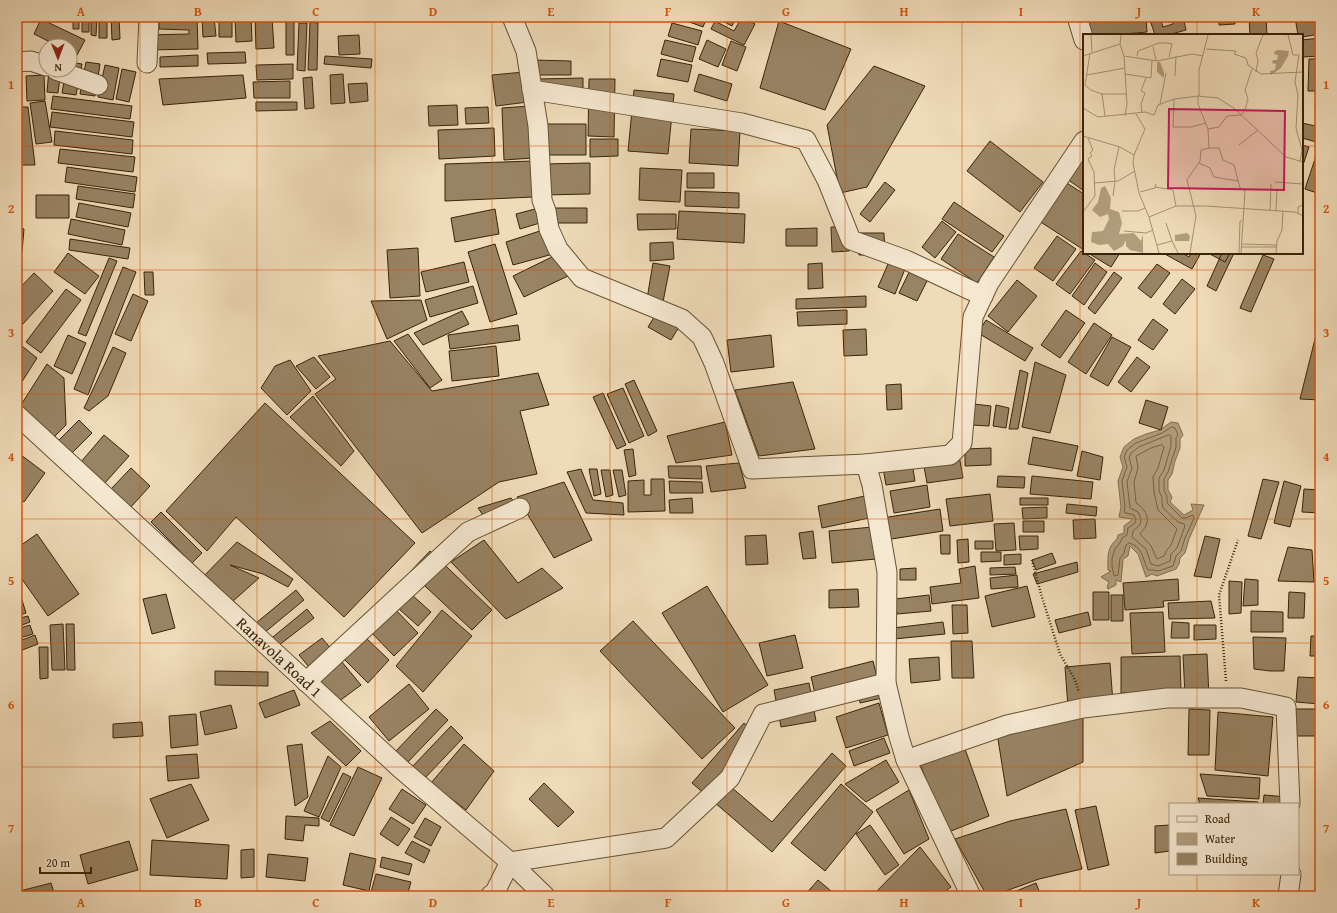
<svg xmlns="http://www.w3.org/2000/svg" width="1337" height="913" font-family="'Gentium Book Plus',serif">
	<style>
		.water { fill: #b19d7c; stroke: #816d4e }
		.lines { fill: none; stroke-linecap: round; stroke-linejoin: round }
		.shore { stroke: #756042; stroke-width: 1 }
		.building { fill: #988364; stroke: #392408 }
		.street-casing { stroke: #665234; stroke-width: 21 }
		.path { stroke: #392408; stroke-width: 2.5; stroke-dasharray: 1 2; stroke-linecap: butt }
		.street { stroke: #f5e8d1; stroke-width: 19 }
		.grid { fill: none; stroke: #d6540c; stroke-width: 1; stroke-opacity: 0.55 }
		.labels { text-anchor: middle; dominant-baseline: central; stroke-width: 3; stroke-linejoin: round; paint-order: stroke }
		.street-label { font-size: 16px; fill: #392408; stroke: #f5e8d1 }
		.inset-road { fill: none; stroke: #a69272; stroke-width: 1 }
		.view { fill: #c2185b; fill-opacity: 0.15; stroke: #c2185b; stroke-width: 2 }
		.inset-edge { fill: none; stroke: #392408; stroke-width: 2 }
		.neatline { fill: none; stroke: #d6540c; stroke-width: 1.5 }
		.grid-label { font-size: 13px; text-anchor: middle; font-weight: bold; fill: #d6540c }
	</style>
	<rect width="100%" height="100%" fill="#efdbb8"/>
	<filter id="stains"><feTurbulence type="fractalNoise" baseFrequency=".005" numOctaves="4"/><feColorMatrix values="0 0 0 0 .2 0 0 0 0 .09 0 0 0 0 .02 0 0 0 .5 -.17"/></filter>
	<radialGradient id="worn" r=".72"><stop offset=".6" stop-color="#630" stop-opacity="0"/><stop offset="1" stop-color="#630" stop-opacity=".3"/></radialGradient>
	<!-- water -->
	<path class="water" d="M1171,422L1178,423L1183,435L1180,439V448L1175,461L1172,474L1168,480V490L1172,497L1170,502L1184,515L1193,510L1191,504L1204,505L1189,539L1185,553L1180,558L1179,564L1176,569L1157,576L1152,574L1146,577L1138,554L1130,546L1128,556L1123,559L1121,582L1116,580V585L1108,589L1107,587L1109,582L1101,577L1111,571L1108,570C1108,562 1107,553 1111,546C1114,541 1117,541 1118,535L1124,533V526L1133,519L1119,517L1121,507L1118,481L1123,467L1120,457L1124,447L1134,439L1146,434L1160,430Z"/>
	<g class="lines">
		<!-- shore -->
		<path class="shore" d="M1172,427L1175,428L1178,435L1176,438V447L1168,472L1164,479V490L1167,497V503L1182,518H1185L1193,515L1194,518L1185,538L1181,551L1176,556L1173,566L1158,571L1153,570H1148C1143,561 1143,546 1129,543L1126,545L1124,553L1120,558L1118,575L1114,576L1112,566V558L1115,549L1120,543L1122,538L1127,535L1128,528L1135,523L1136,520L1134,515L1126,513L1124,512L1125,507L1122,481L1127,467L1124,457L1127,450L1136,443L1162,433Z
			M1169,435L1171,436V446L1164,470L1159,478V491L1162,497V503L1163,508L1178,522L1184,524L1185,526L1177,548L1171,554L1170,561L1158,566L1151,564L1146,549L1132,537L1133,531L1140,525L1141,519L1138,512L1130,508L1127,482L1132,468L1129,458L1131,453L1139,447Z
			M1162,445L1164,447L1158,468L1153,477L1154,492L1158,510L1177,529L1171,545L1167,550L1164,556L1157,559L1151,546L1140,534C1141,532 1144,529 1146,526C1150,516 1144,508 1136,503L1134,482L1138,468L1136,456L1151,448Z"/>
	</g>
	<!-- building -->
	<path class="building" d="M63,17H70V21L63,22Z
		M73,17H79V29H73Z
		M82,17H89V32H82Z
		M91,17H97L96,36L91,35Z
		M99,17H107V38H99Z
		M111,17H119L120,39L112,40Z
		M159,17H197L198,49L146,50V35L189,34V30L159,29Z
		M202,17H214L216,36L203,37Z
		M219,17H232V37H219Z
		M235,17H251L252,41L236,42Z
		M255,17H272L274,48L256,49Z
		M676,17H707L703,27Z
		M715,17H736L732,26Z
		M742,17L755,24L744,45L711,29L715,21L734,31Z
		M1123,17H1146L1147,32L1113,35H1089L1088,20Z
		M1149,17H1160L1163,27L1173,24L1171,17H1183L1186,30L1168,35H1155Z
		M1219,17H1234L1235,24L1219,25Z
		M1249,17H1266L1267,35H1250Z
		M1295,17H1320V34L1302,37V35H1298Z
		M41,19L85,40L77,55L70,52V46H58L34,34Z
		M286,21H294V55H286Z
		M779,21L851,49L825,110L760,88Z
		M310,22L318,23L317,70H308Z
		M299,23H307L305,71L297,70Z
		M672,23L702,31L698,45L668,36Z
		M359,35L360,54L339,55L338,36Z
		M1320,38V56L1303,57L1302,40Z
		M665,40L696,47L692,62L661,54Z
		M707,40L726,49L718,67L699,59Z
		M731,41L746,47L737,71L722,65Z
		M245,52L246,63L208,64L207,53Z
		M198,55V66L160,67V57Z
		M325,56L372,59L371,68L324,64Z
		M661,59L692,65L688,82L657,76Z
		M1309,59H1320V91H1308Z
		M533,60L571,61V75H533Z
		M70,62L82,64L76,95L62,93L66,70H70Z
		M86,62L100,64L95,96L80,94Z
		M293,64V79L257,80L256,65Z
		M105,65L119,68L113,100L98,97Z
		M874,66L925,86L867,187L840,193L827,125Z
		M122,69L136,72L129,102L116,99Z
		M49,70H61L58,93L47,92Z
		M524,72L528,102L496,106L492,75Z
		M343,74L345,103L331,104L330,75Z
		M699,74L732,84L727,101L694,91Z
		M44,75L45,100L27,101L26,76Z
		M243,75L246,98L163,105L159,79Z
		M312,77L314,108L305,109L303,78Z
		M583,78V95L537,96V79Z
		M589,79H615L614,137L588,136Z
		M290,81V98H254L253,82Z
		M367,83L368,101L350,103L348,84Z
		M634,90L674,94L668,154L628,151Z
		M53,96L132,106L130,119L51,109Z
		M45,101L52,142L36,144L30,103Z
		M256,102H297V110L256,111Z
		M457,105L458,125L429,126L428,106Z
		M531,106L533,158L504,160L502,108Z
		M17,107H28L35,165H17Z
		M488,107L489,123L466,124L465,108Z
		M52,112L134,122L132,137L50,127Z
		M1302,123L1320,127V143L1302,138Z
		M540,124H586V155H540Z
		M494,128L495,156L439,159L438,130Z
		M691,129L740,131L738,166L689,163Z
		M55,131L133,140L132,154L54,145Z
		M590,139H618V156L590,157Z
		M990,141L1043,182L1020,212L967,171Z
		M1302,145L1309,147L1302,168Z
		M1319,147H1320V194L1305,189Z
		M60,149L135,157L133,172L58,163Z
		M1084,154V191L1067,179Z
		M533,161L534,197L445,201V164Z
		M590,163V194L543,195V164Z
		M67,167L137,177L135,192L65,182Z
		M640,168L682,170L680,202L639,200Z
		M687,173H714V188H687Z
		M1062,180L1084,194V250L1036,219Z
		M885,182L895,190L870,222L860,214Z
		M78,186L135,194L133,208L76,199Z
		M685,191L739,193V208L685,206Z
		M36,195H69V218H36Z
		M954,202L1004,236L992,252L942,219Z
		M79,203L131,213L128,227L76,217Z
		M539,208L543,222L520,229L516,214Z
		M551,208H587V223H551Z
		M495,209L499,234L455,242L451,218Z
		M679,211L745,214L744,243L677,239Z
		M637,214H676V229L638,230Z
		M71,219L125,230L122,245L68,234Z
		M942,221L956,232L935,258L922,247Z
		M831,227H848L849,251L832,252Z
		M17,228L24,229L22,252L17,251Z
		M817,228V246H786V229Z
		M546,229L553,254L513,265L506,242Z
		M858,233H884L885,255H859Z
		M958,234L994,257L977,283L941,259Z
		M1057,236L1076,249L1053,281L1034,268Z
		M70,239L130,248L128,259L69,250Z
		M673,242L674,259L650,261V243Z
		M495,244L517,314L490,322L468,252Z
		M418,248L420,296L390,298L387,250Z
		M895,248L911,254L895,294L878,287Z
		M1081,251L1095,260L1070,294L1056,284Z
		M68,253L99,276L85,294L54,272Z
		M560,253L570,275L524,297L513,276Z
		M1088,253H1120L1111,267Z
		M1163,253H1182L1189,257L1191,253H1201L1192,269Z
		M1208,253H1230L1225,262Z
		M1222,253H1234L1216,291L1207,286Z
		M1263,255L1274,259L1251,312L1240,308Z
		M109,258L117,261L86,336L78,333Z
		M464,262L469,282L426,292L421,272Z
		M914,262L932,271L917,301L899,293Z
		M653,263L670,266L663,302L647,299Z
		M822,263L823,288L808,289V264Z
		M1095,263L1107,272L1084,305L1072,296Z
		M1157,264L1170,273L1151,298L1138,288Z
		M123,267L136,272L88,395L74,389Z
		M144,272H153L154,295H145Z
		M1114,272L1122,278L1095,314L1088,308Z
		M34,273L53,291L22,325L17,320V291Z
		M1182,279L1195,289L1175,314L1163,304Z
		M1017,280L1037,296L1008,332L988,316Z
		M473,286L478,303L430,317L425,300Z
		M66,289L81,300L41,353L26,342Z
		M133,294L148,301L131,341L115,334Z
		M866,296V307L796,309V299Z
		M421,300L427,320L387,339L371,301Z
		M847,310V324L798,326L797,312Z
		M1066,310L1085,323L1060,358L1041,345Z
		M462,311L469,324L423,345L414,333Z
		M656,314L679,327L671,340L648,327Z
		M1153,319L1168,330L1153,350L1138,340Z
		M986,320L1033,348L1025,361L978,333Z
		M1094,323L1112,335L1086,374L1068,362Z
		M518,325L520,340L450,349L448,335Z
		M866,329L867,355L844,356L843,330Z
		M408,334L442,380L430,388L394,341Z
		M68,335L86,343L72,374L54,366Z
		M771,335L774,367L731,372L727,340Z
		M1316,335L1320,337V400L1300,399Z
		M1112,337L1131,347L1108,386L1090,376Z
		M390,341L432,391L538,373L549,405L520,411L537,474L499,482L422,533L315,394L336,379L318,356Z
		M17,342L37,358L18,388L17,387Z
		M496,346L499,376L452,381L449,351Z
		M113,347L126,353L108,396L89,411L84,408Z
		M314,357L330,377L316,389L296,366Z
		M1137,357L1150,367L1131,392L1118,382Z
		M290,360L311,391L287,415L261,388L275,366Z
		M1035,362L1066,375L1050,433L1022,427Z
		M47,364L64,378L66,425L51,440L19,408Z
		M1020,370L1028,373L1018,429H1009Z
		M634,380L657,431L648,436L625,384Z
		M793,382L815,449L759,456L735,390Z
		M901,384L902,409L887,410L886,385Z
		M623,388L644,436L629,443L607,394Z
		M603,393L626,445L617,449L593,397Z
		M313,396L354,451L341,466L290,417Z
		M1146,400L1168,407L1161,430L1139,423Z
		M265,403L415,543L344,617L236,517L207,551L166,511Z
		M974,404L991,406L989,426L972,425Z
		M996,405L1009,408L1006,428L993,426Z
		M79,420L92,433L70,455L57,442Z
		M725,422L732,455L676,463L667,436Z
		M104,435L129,456L104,484L80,463Z
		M1033,437L1078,446L1072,471L1028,464Z
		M991,448V465L965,466V449Z
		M633,449L636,475L629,477L624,450Z
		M1082,451L1103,457L1100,480L1077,476Z
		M17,452L45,473L24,502L17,497Z
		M959,455L963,478L927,483L923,461Z
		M739,463L746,488L711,492L706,466Z
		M912,463L915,481L886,485L883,468Z
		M668,466H701L702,479L669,478Z
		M131,468L150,486L130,508L111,489Z
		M581,469L593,500L623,503L624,515L586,513L567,472Z
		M589,469H597L601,494L594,496Z
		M601,470H610L613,495L606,497Z
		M613,470H622L626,495L619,497Z
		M998,476L1025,477L1024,488L997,487Z
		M1032,476L1093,482L1091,499L1030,494Z
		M651,479H664L665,511L628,512V481L644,480V495H651Z
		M1263,479L1279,482L1261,539L1248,536Z
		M669,481L702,482L703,493H670Z
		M1284,481L1301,486L1290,527L1274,523Z
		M564,482L592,540L554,558L517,497Z
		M927,485L930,507L894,513L890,491Z
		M1304,489L1320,490V513L1302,512Z
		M990,494L993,521L950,526L946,499Z
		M865,496L869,518L822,528L818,506Z
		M511,498L522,512L490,525L478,508Z
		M692,498L693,513H670L669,500Z
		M1020,498H1048V505H1020Z
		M1067,504L1097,507L1096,516L1066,513Z
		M1047,507V518L1023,519L1022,508Z
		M940,509L943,531L885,540L882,518Z
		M161,512L202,553L192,563L151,522Z
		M1095,519L1096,538L1074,539L1073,520Z
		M1023,521H1044V532H1023Z
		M1014,523L1016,550L996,551L994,524Z
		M873,527L876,559L832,563L829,531Z
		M813,531L816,558L803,559L799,533Z
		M37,534L79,594L48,616L17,572V548Z
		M766,535L768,564L746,565L745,536Z
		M940,535H950V554H941Z
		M1019,536H1038V549L1020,550Z
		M1205,536L1220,539L1211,578L1194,576Z
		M968,539L969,562L958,563L957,540Z
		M484,540L518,583L542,568L563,588L506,619L451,562Z
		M975,541H993V549H975Z
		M237,542L293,579L288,587L263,574L230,565L259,578L232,602L203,577Z
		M1288,547L1312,550L1314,582L1278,581Z
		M430,551L492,610L472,630L410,572Z
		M981,552H1001V561L981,562Z
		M1052,553L1056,563L1036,570L1032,560Z
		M1021,554V564L1004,565V555Z
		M1077,562L1078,572L1037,584L1033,574Z
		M975,566L979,598L932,604L930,587L961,583L959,569Z
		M1015,567L1016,574L990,575V568Z
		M916,568V580H900V569Z
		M1017,575L1018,587L991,589L990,578Z
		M1178,579L1179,600L1163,601L1164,607L1125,610L1123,583Z
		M1245,579L1258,580V605L1243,606Z
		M1229,581L1242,582L1241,613L1229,614Z
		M402,586L431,612L418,626L389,600Z
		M707,586L768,685L723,712L662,613Z
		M1027,586L1035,617L992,627L985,596Z
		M858,589L859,607L829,608V590Z
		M296,590L304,600L264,633L256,623Z
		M1093,592H1109V620H1093Z
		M1289,592L1305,593L1304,618H1288Z
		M166,594L175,628L152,634L143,599Z
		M929,595L931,611L897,614L895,599Z
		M1111,595H1123V621H1111Z
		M22,600L26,613L17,616V602Z
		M1211,601L1215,618L1169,619L1168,603Z
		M391,605L418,633L394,656L367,628Z
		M952,605H967L968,633L953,634Z
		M307,609L314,618L274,649L268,641Z
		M442,610L472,636L423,692L396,666Z
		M1251,611L1283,612V632H1251Z
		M1088,612L1091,625L1059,633L1055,620Z
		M1163,612L1165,652L1132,654L1130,613Z
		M28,616L30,622L17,627V619Z
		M633,621L735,728L702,759L600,651Z
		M943,622L945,634L894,639L893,628Z
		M1172,622L1189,623V638H1171Z
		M63,624L65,670H52L50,625Z
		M66,624H74L75,670H67Z
		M30,625L33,634L17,639V629Z
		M1194,625H1216V639L1194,640Z
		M35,635L38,644L17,652V642Z
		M795,635L803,668L767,676L759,643Z
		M364,636L389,660L368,683L343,658Z
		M1311,636H1320V656H1310Z
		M1253,637L1286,638L1284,671H1270L1254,669Z
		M322,638L361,685L338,702L299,655Z
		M951,641H972L974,678H952Z
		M39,647H48V678L40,679Z
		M1207,654L1209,696L1185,695L1183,655Z
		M1180,656L1181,692L1121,693V657Z
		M939,657L940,680L911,683L909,659Z
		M873,661L882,698L860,703L858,690L817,702L811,677Z
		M1110,663L1113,703L1068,707L1065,667Z
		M215,671L268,672V686L215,685Z
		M1298,677L1320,678V704L1296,702Z
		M809,683L816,721L781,727L774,690Z
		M409,684L429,709L389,741L369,717Z
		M294,690L300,705L265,718L259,703Z
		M879,703L888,735L846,748L836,717Z
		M231,705L237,728L205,735L200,712Z
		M436,709L448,720L407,763L395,752Z
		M1189,709L1210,710L1209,755H1188Z
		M1293,709H1320V736H1293Z
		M1083,711V762L1007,796L997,733Z
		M1218,712L1273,717L1268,776L1215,770Z
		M196,714L198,745L171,748L169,716Z
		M330,721L361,751L346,766L311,733Z
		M142,722L143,736L113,738V724Z
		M744,723L761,738L724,781L772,822L832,753L846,766L772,852L692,783Z
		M451,726L463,738L424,779L412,767Z
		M884,738L890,753L854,766L849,751Z
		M302,744L308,797L295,806L287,746Z
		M464,744L494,771L466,810L431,783Z
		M965,749L989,816L946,833L919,761Z
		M197,754L199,778L168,781L166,756Z
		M328,756L341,767L319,817L304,811Z
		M886,760L899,782L866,802L845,784Z
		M358,767L382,778L354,836L330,825Z
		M343,773L351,777L329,822L321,818Z
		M1200,774L1260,778L1259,799L1207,796Z
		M544,783L574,812L558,827L529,799Z
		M191,784L209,820L167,838L150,799Z
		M841,784L873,812L825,871L791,843Z
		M402,789L426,805L413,824L389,809Z
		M909,790L929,839L904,854L876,810Z
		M1264,795L1287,797L1286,804H1263Z
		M1198,798L1258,802V804H1200Z
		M1096,806L1109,865L1088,870L1075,810Z
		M1066,809L1082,869L1039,879L992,896H987L955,839L1010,821Z
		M286,816L319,818V826L305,825L303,841L285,839Z
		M391,817L410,829L398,846L380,834Z
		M425,818L441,827L431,846L414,837Z
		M870,825L899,865L885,875L856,834Z
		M1170,825V851L1155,853V826Z
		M152,840L229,845L227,879L150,875Z
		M129,841L138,870L88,884L80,855Z
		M412,841L430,850L424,863L405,853Z
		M920,847L951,887L939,896H872Z
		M254,849V877L241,878V850Z
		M350,853L376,859L369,891L343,885Z
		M268,854L308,858L305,881L266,877Z
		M382,857L412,864L409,875L380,867Z
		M376,874L411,882L407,896H389L371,892Z
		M818,880L837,896H804Z
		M51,883L55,896H22L20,891Z
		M1036,883L1041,896H1004Z"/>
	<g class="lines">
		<defs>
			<g id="street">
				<path d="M512,17L526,51L538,126L542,200L546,211L549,229L558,249L582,278L682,319L702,337L714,363L752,469L866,464L872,485L887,572L886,683L899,737L906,760L971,896"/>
				<path d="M1077,17L1084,40"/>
				<path d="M17,62L31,61L46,66"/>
				<path d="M147,63L149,17"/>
				<path d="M56,70L98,85"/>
				<path d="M532,90L742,123L806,140L827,180L851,240L906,260L983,296"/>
				<path id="s1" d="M17,415L401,769L510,862L545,896"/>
				<path d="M866,464L950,455L962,443L973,317L989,283L1084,141"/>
				<path d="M306,682L468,532L520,508"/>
				<path d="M906,760L1007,725L1083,708L1167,698H1241L1286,707L1290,804"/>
				<path d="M490,896L495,892L510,862L666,838L730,778L763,714L886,683"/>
				<path d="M1288,896L1291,874"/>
			</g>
		</defs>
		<!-- street casing -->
		<use href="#street" class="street-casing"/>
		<!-- path -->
		<path class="path" d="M1032,560L1041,594L1060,654L1075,680L1079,692
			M1226,681L1219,595L1238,540"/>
		<!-- street -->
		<use href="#street" class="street"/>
	</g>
	<!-- grid -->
	<path class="grid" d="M140,17V896M257,17V896M375,17V896M492,17V896M610,17V896M727,17V896M845,17V896M962,17V896M1080,17V896M1197,17V35M17,146H1084M1302,146H1320M1197,253V804M17,270H1320M17,394H1320M17,519H1320M17,643H1320M17,767H1320M1197,874V896"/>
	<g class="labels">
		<!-- street labels -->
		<g class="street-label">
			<text stroke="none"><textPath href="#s1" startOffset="357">Ranavola Road 1</textPath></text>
		</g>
	</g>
	<!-- overview -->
	<g transform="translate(1083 34)">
		<rect width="220" height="220" fill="#efdbb8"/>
		<path d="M195,16L206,17L205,22L198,34L188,41L187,37L192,36L193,30L189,29L190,26H194L195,21L191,20L192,17ZM74,28H77L81,38V44L74,38ZM22,152L28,164L27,175L36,178L39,189L36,200L51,199L58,207L60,200V219L47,216L43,212V206L40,212L31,217L25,210L16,211L8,208L9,198L20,197L26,185L25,180L17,183L9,176L15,168L18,154ZM104,199L107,202L106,207H92V201Z" fill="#b19d7c"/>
		<path class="inset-road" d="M8,1L9,18M205,1L210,21H216L212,48L215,61L213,94L219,116L217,128M37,10L41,22L44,70L42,82M70,13L73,26M123,15L153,17L151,20L163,24L165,31L178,40L220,38M7,19L2,51L8,56L19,60L22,82M0,22L37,10L38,1M41,22L74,27L109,20L120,22M54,22L55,17L76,9H84L89,10L86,23M173,38L175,26L173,19L180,1M42,40L68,44L69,26M4,41L42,34M92,42L93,22M19,60H44M115,62V70L125,95L126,114H136L140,126L151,131L157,154L162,157L158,219M116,62V36L125,1M91,65L90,93H108L123,89M77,70L83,39M0,74L15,83L62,78L71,81L75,71L91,65L115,62L135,64L152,75L203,123L220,128M59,79L58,70L62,59L58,57L63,44M53,80L62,95L51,121L50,129L56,159L66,183L76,219M125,95L136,93L144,82L158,81L162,76L165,65L162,56L169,35M0,102L37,113L51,121M156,111L175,96M116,129L127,134L131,143L155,147M192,148L220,150M11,149L35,147L52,137M72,153L90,156L93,172M57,158L72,154L73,150M30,162L32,147L31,136L36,113M187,176L188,150M39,177H55L62,174M193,177L194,156M0,178L12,162L11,138L5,125L9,122L7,119L10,116L5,104M215,180V173L220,171M66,183L93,172H123L212,178L220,182M83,189L89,207M41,197L63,199L70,196M158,210L193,211M74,211L89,207L95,219M158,213H193M107,219L113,182L104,146L117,127L118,116L126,114M156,219L157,187H159M193,219L194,207L199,196L200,177"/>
		<path class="view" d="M86,75L202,77L201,156L85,154Z"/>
		<rect width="220" height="220" class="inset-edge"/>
	</g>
	<!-- margin -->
	<rect width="1337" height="913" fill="none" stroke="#efdbb8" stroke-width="44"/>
	<!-- legend -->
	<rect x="1169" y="803" width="130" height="72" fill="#f5e8d1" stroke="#aa9a81"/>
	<rect x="1177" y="816" width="20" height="6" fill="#f5e8d1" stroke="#aa9a81"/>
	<text x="1205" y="823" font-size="12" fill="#392408">Road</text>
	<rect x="1177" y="833" width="20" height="12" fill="#b19d7c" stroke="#aa9a81"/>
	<text x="1205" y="843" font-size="12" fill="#392408">Water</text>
	<rect x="1177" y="853" width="20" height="12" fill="#988364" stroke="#aa9a81"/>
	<text x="1205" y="863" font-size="12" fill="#392408">Building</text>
	<!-- north arrow -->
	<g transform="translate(58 58) rotate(179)"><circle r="19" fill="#f5e8d1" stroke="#aa9a81"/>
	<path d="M0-3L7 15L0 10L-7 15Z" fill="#8f2418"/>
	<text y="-6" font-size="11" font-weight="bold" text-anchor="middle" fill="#392408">N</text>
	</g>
	<!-- scale -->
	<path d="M40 867v6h51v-6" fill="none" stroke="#392408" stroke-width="2"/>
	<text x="46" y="867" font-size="12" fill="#392408" stroke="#f5e8d1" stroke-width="3" paint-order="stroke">20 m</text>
	<rect x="22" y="22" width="1293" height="869" class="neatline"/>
	<g class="grid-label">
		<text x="81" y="16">A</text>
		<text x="198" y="16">B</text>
		<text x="316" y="16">C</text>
		<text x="433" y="16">D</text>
		<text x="551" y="16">E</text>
		<text x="668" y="16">F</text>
		<text x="786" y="16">G</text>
		<text x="904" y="16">H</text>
		<text x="1021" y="16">I</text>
		<text x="1139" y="16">J</text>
		<text x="1256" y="16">K</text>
		<text x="11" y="89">1</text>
		<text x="1326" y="89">1</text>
		<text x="11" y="213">2</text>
		<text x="1326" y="213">2</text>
		<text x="11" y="337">3</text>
		<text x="1326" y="337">3</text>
		<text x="11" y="461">4</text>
		<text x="1326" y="461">4</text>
		<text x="11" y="585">5</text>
		<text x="1326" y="585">5</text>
		<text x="11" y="709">6</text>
		<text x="1326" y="709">6</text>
		<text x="11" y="833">7</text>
		<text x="1326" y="833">7</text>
		<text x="81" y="907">A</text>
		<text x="198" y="907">B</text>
		<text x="316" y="907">C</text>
		<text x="433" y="907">D</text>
		<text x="551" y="907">E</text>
		<text x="668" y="907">F</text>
		<text x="786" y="907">G</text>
		<text x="904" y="907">H</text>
		<text x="1021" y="907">I</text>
		<text x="1139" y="907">J</text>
		<text x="1256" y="907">K</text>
	</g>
	<rect width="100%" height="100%" filter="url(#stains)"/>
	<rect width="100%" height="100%" fill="url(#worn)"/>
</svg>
